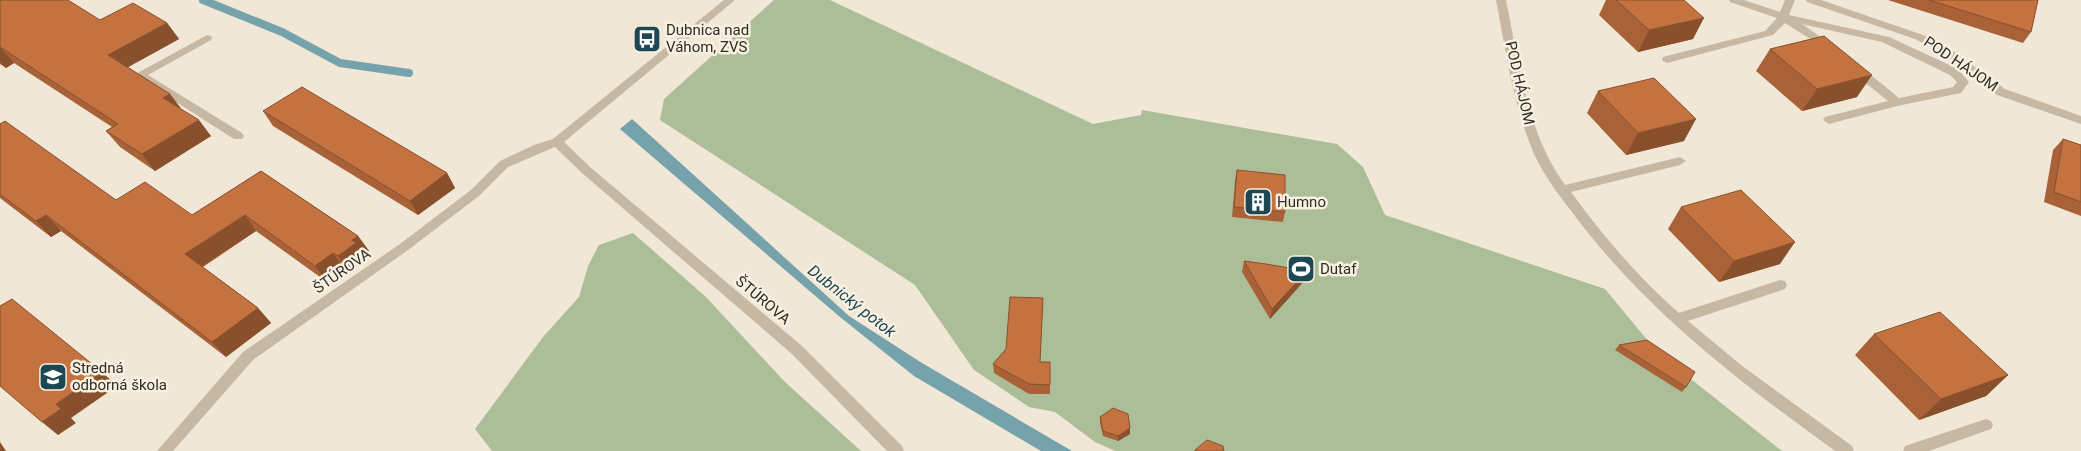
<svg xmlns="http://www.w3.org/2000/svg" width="2081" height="451" font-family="Roboto,sans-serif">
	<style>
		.green { fill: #acbe97 }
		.water { fill: #76a2ac }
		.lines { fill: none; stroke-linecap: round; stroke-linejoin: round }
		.stream { stroke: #76a2ac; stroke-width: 8 }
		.street { fill: #c7b8a3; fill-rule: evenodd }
		.wall { fill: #a96237 }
		.shaded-wall { fill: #89502d }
		.building { fill: #c47240; stroke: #89502d }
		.labels { text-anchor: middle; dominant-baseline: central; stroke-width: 5; stroke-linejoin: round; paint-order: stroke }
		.poi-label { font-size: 15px; fill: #322b25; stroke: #f8f1e2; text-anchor: start }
		.street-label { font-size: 15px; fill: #322b25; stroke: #f8f1e2 }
		.water-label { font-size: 16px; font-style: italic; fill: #1c4753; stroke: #f8f1e2 }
	</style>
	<rect width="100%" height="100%" fill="#f0e7d6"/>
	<!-- green -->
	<path class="green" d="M774,0H830L1093,124L1141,115L1142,110L1337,144L1363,167L1385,215L1605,289L1658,353L1782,451H1115L1095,442L1055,412L1029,407L974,370L915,285L660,120L664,99Z
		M633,233L706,297L785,382L861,451H492L475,429L543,337L579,297L588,266L599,245Z"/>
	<!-- water -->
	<path class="water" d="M632,119L849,316L922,363L1072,451H1041L914,376L840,317L620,129Z"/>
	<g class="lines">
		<!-- stream -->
		<path class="stream" d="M203,0L282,32L340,63L409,73"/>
		<!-- street -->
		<path class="street" d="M724,0H735L564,142L590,167L802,346L902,446L904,451H887L792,354L582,173L555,147L508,167L479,196L408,250L253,360L173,451H157L243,352L400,244L471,190L500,161L534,145L553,139Z
			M1496,0H1506C1519,63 1526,131 1565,185L1680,157L1686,161L1680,165L1571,192C1603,236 1638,277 1679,313L1780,280L1785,281L1787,285L1785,289L1688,321L1741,365L1852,446L1854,451H1835C1741,383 1649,313 1578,220C1562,199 1545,178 1534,154C1513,105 1506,52 1496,0Z
			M1729,0H1744L1780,12L1785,0H1795L1789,15L1889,37L1958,69L1969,82L1961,93L1897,106L1829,124L1823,120L1825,117L1888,101L1852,72L1851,69L1852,66H1860L1899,98L1953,87L1957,82L1950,75L1882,42L1802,24L1832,45L1833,47L1828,50L1785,23L1773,35L1667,63L1663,61L1662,59L1663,57L1765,31L1777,18L1730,2Z
			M1806,0H1821L1923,35L1949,48L2005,89L2081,116V124L1997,95L1941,52L1915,39L1807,2Z
			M207,35L211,36L212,38L211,40L148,75L242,133L244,136L242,139H234L134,75Z
			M1986,419L1991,421L1993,425L1991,429L1929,451H1903L1905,446Z"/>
	</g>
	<!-- wall -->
	<path class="wall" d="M0,0L100,20L167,23L179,39L128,67L170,94L182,110L211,136L155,171L120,147L106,131L112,127L14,63L6,68L0,64Z
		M1606,0H1684L1693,39L1638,52L1599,15Z
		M1888,0H2038L2031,32L2023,43Z
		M1770,49L1857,97L1802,111L1756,71Z
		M1598,91L1684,141L1626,155L1587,113Z
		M263,111L447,173L455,188L418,215L273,126Z
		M0,124L116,200L192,215L261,171L358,236L369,251L364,255L366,259L349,272L344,269L327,282L256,231L203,267L258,308L271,323L226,357L61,231L51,237L0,198Z
		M2063,139L2081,145V216L2044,202L2053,150Z
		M1237,170L1285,212L1283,222L1232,217L1235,181Z
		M1681,207L1780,264L1719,282L1668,229Z
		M1244,261L1304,281L1270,319L1242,272Z
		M1043,298L1040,362H1050V394H1029L994,373L993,364L1006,349Z
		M1874,334L2008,375L1986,396L1919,420L1855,355Z
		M1619,345L1686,387L1682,392L1615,350Z
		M1100,417L1130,428V434L1118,441L1103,436L1100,423Z"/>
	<!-- shaded-wall -->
	<path class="shaded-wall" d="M1704,18L1693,39L1638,52L1649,30Z
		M167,23L179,39L121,71L108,55Z
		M0,47L14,63L6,68L0,61Z
		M1872,75L1857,97L1802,111L1817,89Z
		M170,94L182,110L163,98Z
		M1696,119L1684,141L1626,155L1638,133Z
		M199,120L211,136L155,171L142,154Z
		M447,173L455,188L418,215L410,201Z
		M46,215L61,231L51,237L36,221Z
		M245,215L256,231L198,269L185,254Z
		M358,236L369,251L364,255L366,259L349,272L338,256L352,240Z
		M1795,242L1780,264L1719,282L1734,261Z
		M333,253L344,269L327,282L315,266Z
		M1307,271L1304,281L1270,319L1272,309Z
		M258,308L271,323L226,357L212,342Z
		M102,372L117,386L71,418L76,423L58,435L42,422L56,404Z
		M2008,375L1986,396L1919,420L1941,399Z
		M1130,428V434L1118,441V436Z
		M0,442L6,451H0Z"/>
	<!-- building -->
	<path class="building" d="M0,0H68L100,20L133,3L167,23L108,55L170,94L163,98L199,120L142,154L106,131L118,124L0,47Z
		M1616,0H1684L1704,18L1649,30Z
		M1929,0H2038L2031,32Z
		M1824,36L1872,75L1817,89L1770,49Z
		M1654,78L1696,119L1638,133L1598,91Z
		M302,87L447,173L410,201L263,111Z
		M5,121L116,200L145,182L192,215L261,171L358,236L352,240L356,243L338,256L333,253L315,266L245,215L185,254L258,308L212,342L46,215L36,221L0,194V124Z
		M2063,139L2081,145V202L2054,192Z
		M1237,170L1285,175V212L1234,207Z
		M1741,190L1795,242L1734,261L1681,207Z
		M1244,261L1266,264L1307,271L1272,309Z
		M1010,297L1043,298L1040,362H1050V385L1029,384L993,364L1006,349Z
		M12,299L102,372L56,404L61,409L42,422L0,386V306Z
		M1940,312L2008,375L1941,399L1874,334Z
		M1647,340L1695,372L1686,387L1619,345Z
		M1113,408L1128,414L1130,428L1118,436L1103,431L1100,417Z
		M1207,440L1223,446L1224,451H1195V450Z"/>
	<!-- icons -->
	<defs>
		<symbol id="bus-square" viewBox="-11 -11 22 22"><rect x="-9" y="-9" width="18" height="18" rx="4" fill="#1c4753" stroke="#f8f1e2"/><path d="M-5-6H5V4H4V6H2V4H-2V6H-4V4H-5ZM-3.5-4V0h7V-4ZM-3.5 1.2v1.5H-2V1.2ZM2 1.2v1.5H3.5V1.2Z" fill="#fff"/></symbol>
		<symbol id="building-square" viewBox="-11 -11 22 22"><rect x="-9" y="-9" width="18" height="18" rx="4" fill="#1c4753" stroke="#f8f1e2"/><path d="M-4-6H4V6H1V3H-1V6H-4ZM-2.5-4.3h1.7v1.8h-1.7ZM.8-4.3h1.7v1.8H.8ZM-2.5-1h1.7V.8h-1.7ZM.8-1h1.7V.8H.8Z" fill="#fff"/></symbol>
		<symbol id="stadium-square" viewBox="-11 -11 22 22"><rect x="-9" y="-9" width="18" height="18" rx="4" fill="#1c4753" stroke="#f8f1e2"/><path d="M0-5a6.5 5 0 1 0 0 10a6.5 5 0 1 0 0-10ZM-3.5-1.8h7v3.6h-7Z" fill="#fff"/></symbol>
		<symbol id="university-square" viewBox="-11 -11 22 22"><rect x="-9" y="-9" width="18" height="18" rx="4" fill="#1c4753" stroke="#f8f1e2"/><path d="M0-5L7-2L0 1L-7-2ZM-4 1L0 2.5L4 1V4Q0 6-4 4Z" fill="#fff"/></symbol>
	</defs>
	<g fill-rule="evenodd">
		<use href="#bus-square" x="631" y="23" width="32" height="32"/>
		<use href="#building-square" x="1242" y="186" width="32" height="32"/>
		<use href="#stadium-square" x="1285" y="253" width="32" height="32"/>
		<use href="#university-square" x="37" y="361" width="32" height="32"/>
	</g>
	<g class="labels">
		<!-- poi labels -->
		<g class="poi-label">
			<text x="666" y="30">Dubnica nad<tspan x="666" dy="17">Váhom, ZVS</tspan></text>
			<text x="1277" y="202">Humno</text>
			<text x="1320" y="269">Dutaf</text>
			<text x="72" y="368">Stredná<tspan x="72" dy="17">odborná škola</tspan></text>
		</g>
		<!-- street labels -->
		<g class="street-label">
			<text transform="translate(1961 64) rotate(34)">POD HÁJOM</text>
			<text transform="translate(1520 83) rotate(77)">POD HÁJOM</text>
			<text transform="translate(342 271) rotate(-35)">ŠTÚROVA</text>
			<text transform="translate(763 300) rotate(40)">ŠTÚROVA</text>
		</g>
		<!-- water labels -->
		<g class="water-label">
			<text transform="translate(852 301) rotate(38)">Dubnický potok</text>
		</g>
	</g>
</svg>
